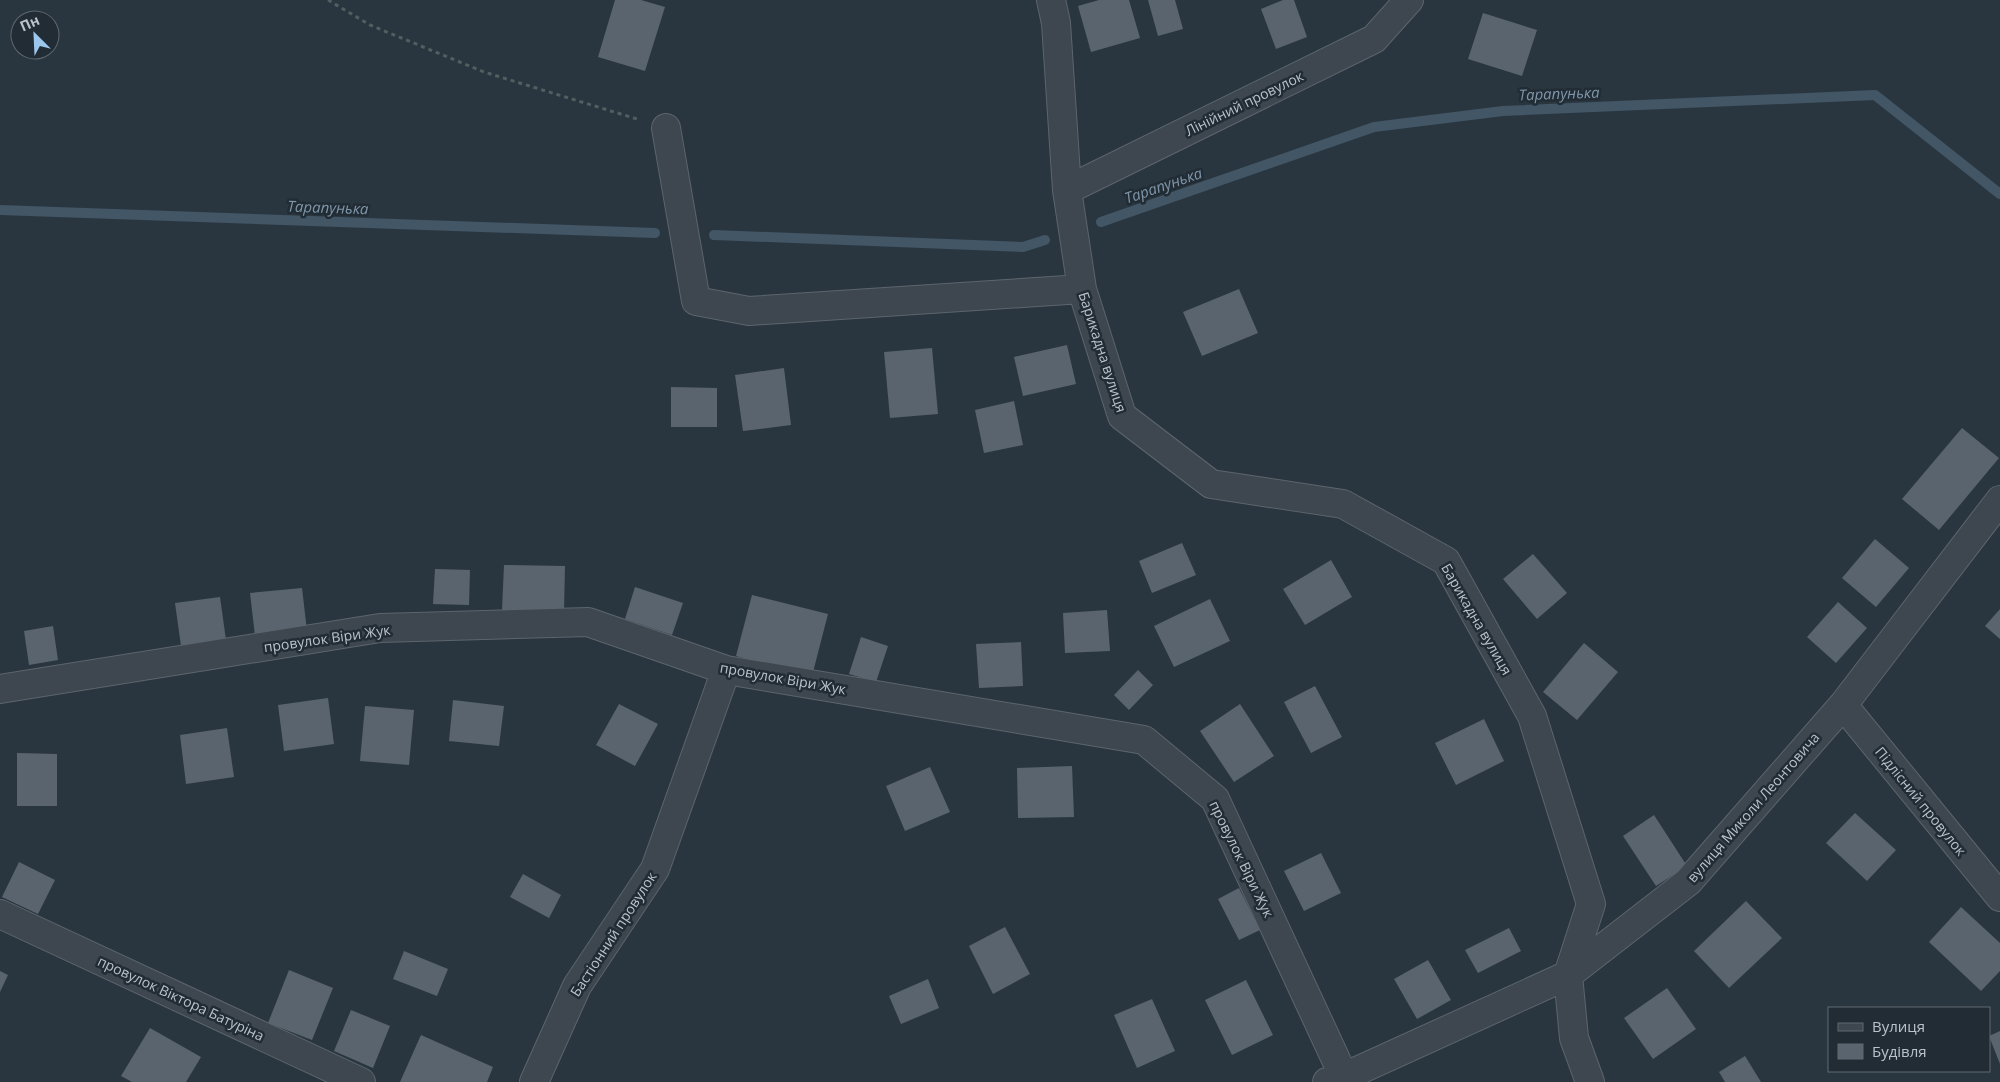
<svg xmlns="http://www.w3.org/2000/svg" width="2000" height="1082" font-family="'Open Sans',sans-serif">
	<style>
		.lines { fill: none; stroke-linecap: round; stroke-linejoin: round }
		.stream { stroke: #425666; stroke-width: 10 }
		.building { fill: #59646f }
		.minor-casing { stroke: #5c656d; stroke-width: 30 }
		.path { stroke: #4e6060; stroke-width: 3; stroke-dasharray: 4 4; stroke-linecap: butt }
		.minor { stroke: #3e474f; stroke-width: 28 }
		.labels { text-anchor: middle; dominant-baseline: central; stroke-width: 5; stroke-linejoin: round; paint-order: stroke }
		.street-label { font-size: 14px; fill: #bbc2ca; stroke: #222c35 }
		.water-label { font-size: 15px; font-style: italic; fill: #7f96a9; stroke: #222c35 }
	</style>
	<rect width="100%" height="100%" fill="#2a363f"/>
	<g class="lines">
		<!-- stream -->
		<path class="stream" d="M0,210L655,233
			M1101,222L1374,127L1503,111L1875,95L2000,194
			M714,235L1023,247L1045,240"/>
	</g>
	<!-- building -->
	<path class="building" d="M615,0H641L665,7L645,71L598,57Z
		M1099,0H1129L1140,38L1091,52L1078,6Z
		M1148,0H1175L1183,29L1158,36Z
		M1283,0H1294L1307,37L1276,49L1261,9Z
		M1483,13L1537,30L1522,76L1468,59Z
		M1239,289L1258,333L1202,356L1183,312Z
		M1067,345L1076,384L1023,396L1014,357Z
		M932,348L938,414L890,418L884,352Z
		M784,368L791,425L743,431L735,375Z
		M671,387L717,388V427H671Z
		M1014,401L1023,445L984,453L975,410Z
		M1962,428L1999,458L1939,530L1902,499Z
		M1875,539L1909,568L1876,607L1842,578Z
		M1182,543L1196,575L1152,593L1139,561Z
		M1533,554L1567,593L1537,619L1503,579Z
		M1331,560L1352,597L1305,625L1283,589Z
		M504,565L565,566L564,611L502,610Z
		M435,569L470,570L469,605L433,604Z
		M635,587L683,603L672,635L625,619Z
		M302,588L307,631L255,636L250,593Z
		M752,595L828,614L812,676L736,656Z
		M220,597L226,640L181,646L175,603Z
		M1210,599L1230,641L1174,667L1154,626Z
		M1838,602L1867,628L1836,663L1807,637Z
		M2000,609V639L1985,626Z
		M1107,610L1110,651L1065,653L1063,613Z
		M53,626L58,660L29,665L24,631Z
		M861,637L888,646L876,682L849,674Z
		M1021,642L1023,686L979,688L976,644Z
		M1584,643L1618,672L1577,720L1543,692Z
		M1138,670L1153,685L1129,710L1114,695Z
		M1315,686L1342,737L1311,753L1284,702Z
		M328,698L334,744L284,751L278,705Z
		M453,700L504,706L499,746L449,741Z
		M619,704L658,724L635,766L596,745Z
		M1240,704L1274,756L1234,782L1200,731Z
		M365,706L414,710L409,765L360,761Z
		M1484,719L1504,761L1456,785L1435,743Z
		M227,728L234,777L186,784L180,735Z
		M17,753L57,754V806H17Z
		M1072,766L1074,817L1018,818L1017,768Z
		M930,767L950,812L905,831L886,786Z
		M1855,813L1896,850L1867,881L1826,843Z
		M1654,815L1687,866L1656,886L1623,836Z
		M1321,853L1341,893L1304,911L1284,871Z
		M19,862L55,880L38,914L2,897Z
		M523,874L561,895L549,918L510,897Z
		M1239,888L1260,930L1239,940L1218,899Z
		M1746,901L1782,938L1729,988L1694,951Z
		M1961,907L2000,943V971L1981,991L1929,942Z
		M1005,927L1030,974L993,994L969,946Z
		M1509,928L1521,951L1478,973L1465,950Z
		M404,951L448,969L437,996L393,979Z
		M1428,960L1451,1000L1417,1019L1394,979Z
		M289,970L333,988L312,1040L268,1023Z
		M0,971L8,975L0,992Z
		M928,979L939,1008L901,1024L889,996Z
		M1246,980L1273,1035L1232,1055L1205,1000Z
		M1667,988L1696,1029L1653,1059L1624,1018Z
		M1152,999L1175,1051L1137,1068L1114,1015Z
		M351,1010L390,1026L373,1068L334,1051Z
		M150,1028L201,1057L186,1082H132L121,1076Z
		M2000,1031V1064L1989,1036Z
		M421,1035L493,1067L487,1082H400Z
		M1745,1056L1761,1082H1725L1719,1072Z"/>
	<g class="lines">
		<defs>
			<path id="minor" d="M1051,0L1056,23L1067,190L1082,289L1122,416L1211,484L1343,504L1446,561L1532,716L1591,904L1568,975L1574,1038L1590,1082
				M666,128L696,301L749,311L1082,289
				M1067,190L1374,39L1409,0
				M0,689L380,628L588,622L726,670L1144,740L1215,799L1344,1077
				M1843,705L2000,897
				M0,914L361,1082
				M534,1082L577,986L655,869L726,670
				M1327,1082L1344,1077L1568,975L1688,882L1843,705L2000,500"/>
		</defs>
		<!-- minor casing -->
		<use href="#minor" class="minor-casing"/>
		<!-- path -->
		<path class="path" d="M328,0L370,25L484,72L637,119"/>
		<!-- minor -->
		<use href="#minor" class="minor"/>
	</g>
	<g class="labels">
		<!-- street labels -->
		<g class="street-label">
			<text transform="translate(1244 103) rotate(-26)">Лінійний провулок</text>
			<text transform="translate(1103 352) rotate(72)">Барикадна вулиця</text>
			<text transform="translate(1477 619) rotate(60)">Барикадна вулиця</text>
			<text transform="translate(327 638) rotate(-8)">провулок Віри Жук</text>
			<text transform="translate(783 678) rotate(10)">провулок Віри Жук</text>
			<text transform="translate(1921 801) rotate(51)">Підлісний провулок</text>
			<text transform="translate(1753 807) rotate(-49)">вулиця Миколи Леонтовича</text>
			<text transform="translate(1242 859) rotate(64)">провулок Віри Жук</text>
			<text transform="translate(613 934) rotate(-57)">Бастіонний провулок</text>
			<text transform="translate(181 998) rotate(25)">провулок Віктора Батуріна</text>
		</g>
		<!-- water labels -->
		<g class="water-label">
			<text transform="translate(1559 93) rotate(-2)">Тарапунька</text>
			<text transform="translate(1163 185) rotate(-19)">Тарапунька</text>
			<text transform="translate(328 207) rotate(2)">Тарапунька</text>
		</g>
	</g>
	<!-- legend -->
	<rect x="1828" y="1007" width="162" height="65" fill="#222c35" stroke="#5f6871"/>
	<rect x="1838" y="1023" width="25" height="8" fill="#3e474f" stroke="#5f6871"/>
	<text x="1872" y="1032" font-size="15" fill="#bbc2ca">Вулиця</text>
	<rect x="1838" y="1044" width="25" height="15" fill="#59646f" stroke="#5f6871"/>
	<text x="1872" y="1057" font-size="15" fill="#bbc2ca">Будівля</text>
	<!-- north arrow -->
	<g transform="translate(35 35) rotate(336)"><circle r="24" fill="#222c35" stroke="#5f6871"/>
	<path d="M0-4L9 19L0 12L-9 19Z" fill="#9dc6ec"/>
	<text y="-8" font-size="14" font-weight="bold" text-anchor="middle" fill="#bbc2ca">Пн</text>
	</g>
</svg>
